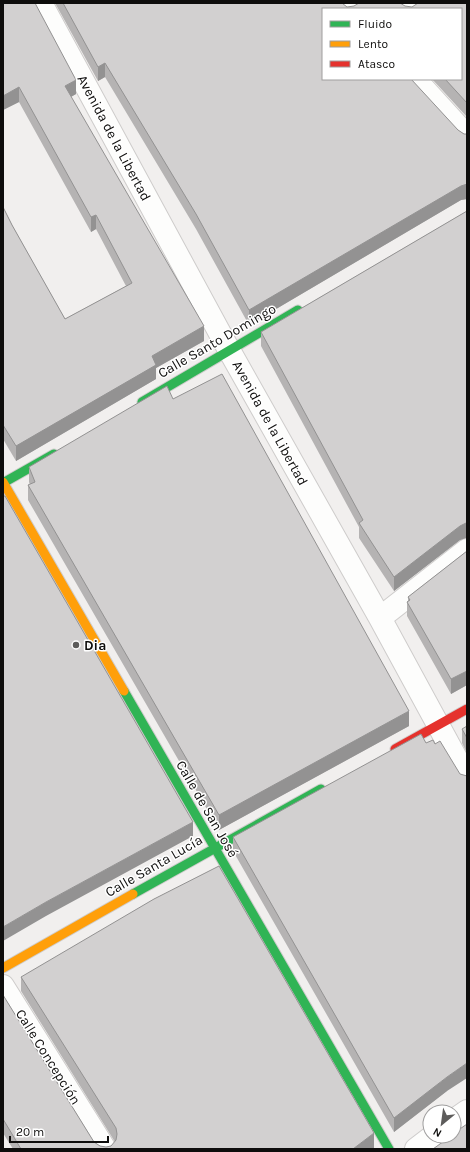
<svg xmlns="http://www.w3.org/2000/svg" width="470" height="1152" font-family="Karla,sans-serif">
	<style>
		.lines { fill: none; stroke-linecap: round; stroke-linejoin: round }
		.street-casing { stroke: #cecccb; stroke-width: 24 }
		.fast-casing { stroke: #cecccb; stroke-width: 11 }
		.slow-casing { stroke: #cecccb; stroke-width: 11 }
		.jam-casing { stroke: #cecccb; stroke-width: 11 }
		.street { stroke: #fdfdfc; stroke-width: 22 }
		.fast { stroke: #30b455; stroke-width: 9 }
		.slow { stroke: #ff9f0a; stroke-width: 9 }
		.jam { stroke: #e5322d; stroke-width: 9 }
		.wall { fill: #b5b3b3 }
		.shaded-wall { fill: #939292 }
		.building { fill: #d2d0d0; stroke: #939292 }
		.poi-dot { fill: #5d5c5b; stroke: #fff; stroke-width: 1.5 }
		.labels { text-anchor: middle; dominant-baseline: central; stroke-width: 3; stroke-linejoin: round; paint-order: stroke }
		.street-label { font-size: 14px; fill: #0e0d0c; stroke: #fff }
		.poi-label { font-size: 14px; font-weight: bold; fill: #0e0d0c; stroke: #fff; text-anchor: start }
	</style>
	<rect width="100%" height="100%" fill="#f1efee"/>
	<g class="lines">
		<defs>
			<path id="street" d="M41,3L229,350L380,618L467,778
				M344,3L350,9
				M409,9L415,3
				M415,79L467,136
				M380,618L467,550
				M3,986L105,1149
				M454,1120L467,1111
				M416,1149L433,1136"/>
			<path id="fast" d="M142,402L298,310
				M3,483L54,454
				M124,691L389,1149
				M133,894L321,789"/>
			<path id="slow" d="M3,482L124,691
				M3,968L133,894"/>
			<path id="jam" d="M395,749L467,709"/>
		</defs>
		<!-- street casing -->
		<use href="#street" class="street-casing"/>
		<!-- fast casing -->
		<use href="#fast" class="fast-casing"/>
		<!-- slow casing -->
		<use href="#slow" class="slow-casing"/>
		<!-- jam casing -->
		<use href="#jam" class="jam-casing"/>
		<!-- street -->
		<use href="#street" class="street"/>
		<!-- fast -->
		<use href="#fast" class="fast"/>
		<!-- slow -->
		<use href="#slow" class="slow"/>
		<!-- jam -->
		<use href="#jam" class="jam"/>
	</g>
	<!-- wall -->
	<path class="wall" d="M3,3L76,94L71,97L204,341L156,368V379L16,461L3,439V207L12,225L65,319L126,286L96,229L91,232L19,102L3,110Z
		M55,3H342L347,7H412L467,3V117L432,79H461V9H323L458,130L464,134H467V199L461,200L249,325L196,229L105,77L98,81Z
		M467,211V538H466L460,540L394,591L359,538V527L261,346V332Z
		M173,399L409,726L219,830L28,500V485H30L29,482V467Z
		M467,551V685L451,694L407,616V602L408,601V597Z
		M467,726V753L462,743V729Z
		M233,837L447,1091L394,1132L233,851Z
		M21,977L374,1148L372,1149H13L3,1133V995L94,1142L100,1146L106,1147L111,1146L115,1142L21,991Z"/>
	<!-- shaded-wall -->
	<path class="shaded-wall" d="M105,63V77L98,81V67Z
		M76,80V94L65,100V86Z
		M19,87V102L3,110V96Z
		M467,184V199L461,200L249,325V310L461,186Z
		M96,215V229L91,232V217Z
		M204,326V341L156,368V379L16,461V446L152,356Z
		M466,523V538L460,540L394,591V577L460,526Z
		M467,671V685L451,694V679Z
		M409,711V726L219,830V815Z
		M193,822V836L46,916L3,941V927L46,902Z
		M467,1063V1078L447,1091L394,1132V1118L447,1077Z
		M374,1133V1148L372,1149H353Z"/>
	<!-- building -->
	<path class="building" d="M3,3H35L76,80L65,86L204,326L152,356L156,365L16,446L3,425V207L12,225L65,319L132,283L96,215L91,217L19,87L3,96Z
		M63,3H342L347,7L354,6L359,3H400L405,6L412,7L418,3H467V103L445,79H461V9H323V79H411L458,130L464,134H467V184L461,186L249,310L196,214L105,63L98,67Z
		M467,211V523H466L460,526L394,577L359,523L363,520L261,332Z
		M222,374L409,711L219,815L28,485L35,482L29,467L167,386L173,399Z
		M3,496H5L193,822L46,902L3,927Z
		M467,551V671L451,679L407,602L410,600L408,597Z
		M467,726V738L462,729Z
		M421,734L426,743L433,740L435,744L440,741L460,774L467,776V1063L447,1077L394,1118L233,837Z
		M219,866L374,1133L353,1149H21L3,1119V995L94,1142L100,1146L106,1147L111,1146L116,1140L117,1134L116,1128L21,977L154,899Z
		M467,1124V1149H433L451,1136H454V1133Z"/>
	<!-- markers -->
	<circle class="poi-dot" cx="76" cy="645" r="4"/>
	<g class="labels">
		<!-- street labels -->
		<g class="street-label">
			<text transform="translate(114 138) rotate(62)">Avenida de la Libertad</text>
			<text transform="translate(217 341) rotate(-30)">Calle Santo Domingo</text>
			<text transform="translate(270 423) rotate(61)">Avenida de la Libertad</text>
			<text transform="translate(207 809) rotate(60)">Calle de San José</text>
			<text transform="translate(154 866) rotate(-30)">Calle Santa Lucía</text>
			<text transform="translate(48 1057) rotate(58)">Calle Concepción</text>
		</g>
		<!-- poi labels -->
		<g class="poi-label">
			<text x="84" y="645">Dia</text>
		</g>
	</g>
	<!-- border -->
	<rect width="470" height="1152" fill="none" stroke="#0e0d0c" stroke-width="8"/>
	<!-- legend -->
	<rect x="322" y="8" width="140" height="72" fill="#ffffff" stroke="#9f9e9e"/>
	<rect x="330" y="21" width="20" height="6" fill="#30b455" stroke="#9f9e9e"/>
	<text x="358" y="28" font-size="12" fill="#0e0d0c">Fluido</text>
	<rect x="330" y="41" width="20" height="6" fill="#ff9f0a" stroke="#9f9e9e"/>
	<text x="358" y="48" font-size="12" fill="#0e0d0c">Lento</text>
	<rect x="330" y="61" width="20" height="6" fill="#e5322d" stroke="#9f9e9e"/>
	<text x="358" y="68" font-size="12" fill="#0e0d0c">Atasco</text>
	<!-- north arrow -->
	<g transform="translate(442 1124) rotate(209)"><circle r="19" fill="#ffffff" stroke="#9f9e9e"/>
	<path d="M0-3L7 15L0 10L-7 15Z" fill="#5d5c5b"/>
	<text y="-6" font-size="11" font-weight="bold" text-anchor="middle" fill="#0e0d0c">N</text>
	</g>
	<!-- scale -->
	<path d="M10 1136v6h98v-6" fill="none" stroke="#0e0d0c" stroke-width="2"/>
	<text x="16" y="1136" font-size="12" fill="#0e0d0c" stroke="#ffffff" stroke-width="3" paint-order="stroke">20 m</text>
</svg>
